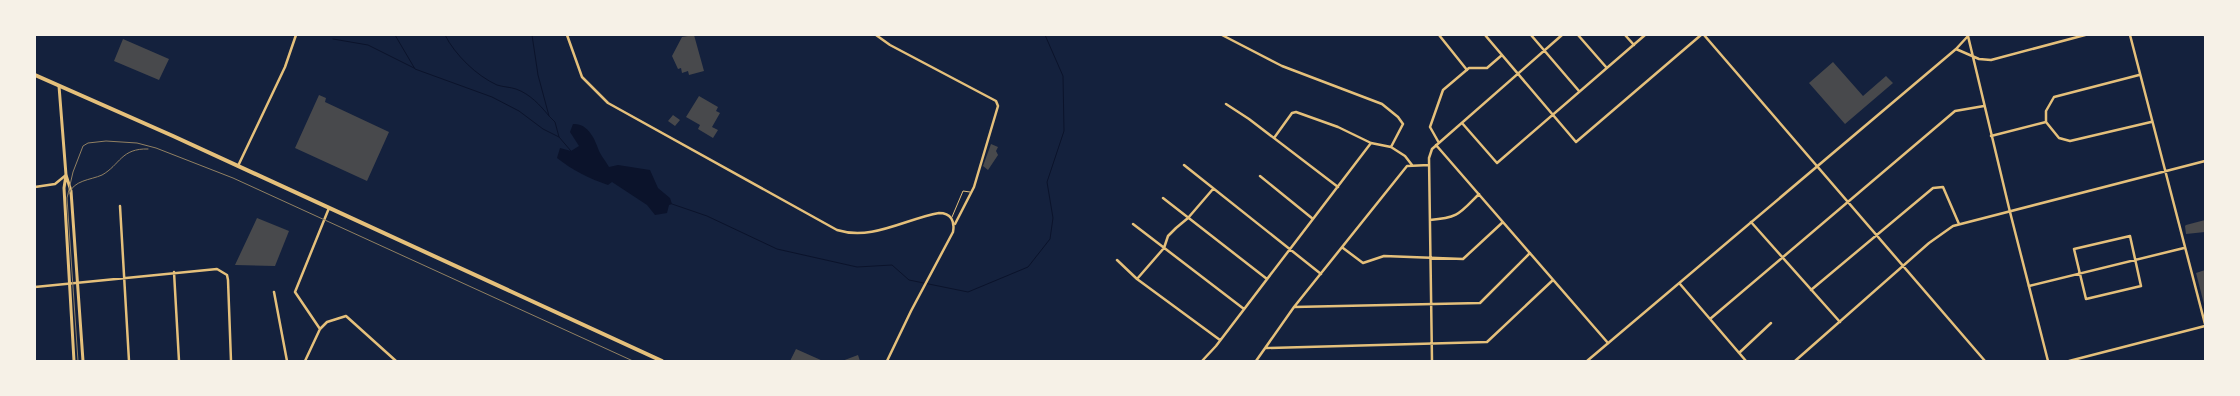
<svg xmlns="http://www.w3.org/2000/svg" width="2240" height="396" font-family="Raleway,sans-serif">
	<style>
		.water { fill: #0b132b }
		.lines { fill: none; stroke-linecap: round; stroke-linejoin: round }
		.stream { stroke: #0b132b; stroke-width: 1 }
		.building { fill: #48494c }
		.service { stroke: #e5c07b; stroke-width: 1 }
		.minor { stroke: #e5c07b; stroke-width: 2.5 }
		.tertiary { stroke: #e5c07b; stroke-width: 2.5 }
		.secondary { stroke: #e5c07b; stroke-width: 3 }
		.primary { stroke: #e5c07b; stroke-width: 4 }
		.tram { stroke: #918062; stroke-width: 1 }
	</style>
	<rect width="100%" height="100%" fill="#14213d"/>
	<!-- water -->
	<path class="water" d="M573,124C588,123 595,139 599,151C602,157 607,163 609,167L618,165L650,170L658,188L670,198L672,204L669,205L667,213L655,215L647,205L612,182L608,185C590,179 572,170 557,158L560,148L571,151L579,146L570,132Z"/>
	<g class="lines">
		<!-- stream -->
		<path class="stream" d="M395,35L415,69L492,97L519,111L543,129L559,137
			M445,35C455,55 477,76 497,85C503,87 510,87 516,89C530,94 540,105 549,116
			M532,35L538,75L549,116L555,122L559,137L571,151
			M333,39L368,45L414,68
			M672,204L707,216L777,249L857,267L892,265L909,280L968,292L1028,267L1050,239L1053,218L1047,182L1064,131L1063,76L1045,35"/>
	</g>
	<!-- building -->
	<path class="building" d="M694,35L704,71L689,75L688,71L682,73L681,68L678,69L672,56L682,37Z
		M123,39L169,59L159,80L114,61Z
		M1833,62L1863,96L1886,76L1893,83L1845,124L1809,83Z
		M319,95L326,98L325,102L389,132L367,181L295,148Z
		M699,96L718,107L716,111L720,113L712,127L718,130L713,138L698,129L700,125L686,117Z
		M673,115L680,120L675,126L668,121Z
		M991,144L998,147L996,151L998,155L988,170L983,166Z
		M257,218L289,231L275,266L235,265Z
		M2205,220V232L2186,234L2185,226L2186,225Z
		M2205,270V304H2204L2196,273Z
		M796,349L823,361H790Z
		M858,355L860,361H842Z"/>
	<g class="lines">
		<!-- service -->
		<path class="service" d="M952,217L963,191L970,192"/>
		<!-- minor -->
		<path class="minor" d="M876,35L890,45L996,101L998,106L974,187L955,224
			M1222,35L1282,66L1382,104L1398,117L1403,124L1391,147
			M1439,35L1467,70
			M1485,35L1576,142L1701,35
			M1531,35L1579,91
			M1578,35L1606,67
			M1625,35L1634,45
			M1704,35L1985,361
			M2130,35L2205,324
			M2205,35V36
			M1226,104L1249,119L1338,187
			M2046,122V111L2054,97L2139,75
			M1462,123L1497,163L1645,35
			M1991,136L2046,122L2059,138L2070,141L2151,122
			M1274,138L1292,113L1296,112L1338,127L1371,143L1391,147L1405,156L1412,165
			M1439,143L1430,127L1443,90L1469,68H1487L1502,55
			M1436,145L1608,343
			M1184,165L1321,274
			M1260,176L1313,219
			M35,187L55,184L66,175
			M1163,198L1267,279
			M120,206L129,361
			M329,208L295,292L320,329L327,322L346,316L396,361
			M1430,220C1459,218 1460,213 1479,194
			M1751,222L1840,322
			M1133,224L1244,309
			M2130,236L2141,286L2086,299L2074,249Z
			M1343,248L1363,263L1384,256L1463,259L1503,222
			M1117,260L1137,279L1220,340
			M174,272L179,361
			M1137,279L1164,248L1168,236L1176,228L1188,218L1213,189
			M1680,284L1746,361
			M2029,286L2184,248
			M35,287L217,269L227,275L228,280L231,361
			M1811,290L1933,188L1943,187L1959,224
			M274,292L287,361
			M1294,307L1480,303L1530,253
			M1710,319L1955,111L1984,106
			M1266,348L1487,342L1553,280
			M1739,353L1771,323
			M305,361L320,329
			M1202,361L1216,346L1371,143
			M1256,361L1294,307L1407,166L1429,165
			M1432,361L1429,158L1432,149L1562,35
			M1795,361L1929,243L1953,226L2205,161
			M2069,361L2205,326"/>
		<!-- tertiary -->
		<path class="tertiary" d="M567,35L582,77L608,103L837,230C872,241 905,219 939,213C951,213 955,221 953,232L911,311L887,361
			M1968,36L2010,212L2048,361
			M1956,49L1968,36
			M238,166L285,67L296,35
			M1587,361L1956,49L1979,59L1991,60L2085,35"/>
		<!-- secondary -->
		<path class="secondary" d="M59,86L66,175L64,188L74,361
			M66,175L71,191L83,361"/>
		<!-- primary -->
		<path class="primary" d="M35,75L173,136L662,361"/>
		<!-- tram -->
		<path class="tram" d="M69,194C73,180 91,180 102,175C120,165 121,148 148,149
			M78,361L67,198L73,172L83,146L88,143L106,141L137,143L156,148L233,178L633,361"/>
	</g>
	<!-- border -->
	<rect width="2240" height="396" fill="none" stroke="#f6f1e7" stroke-width="72"/>
</svg>
